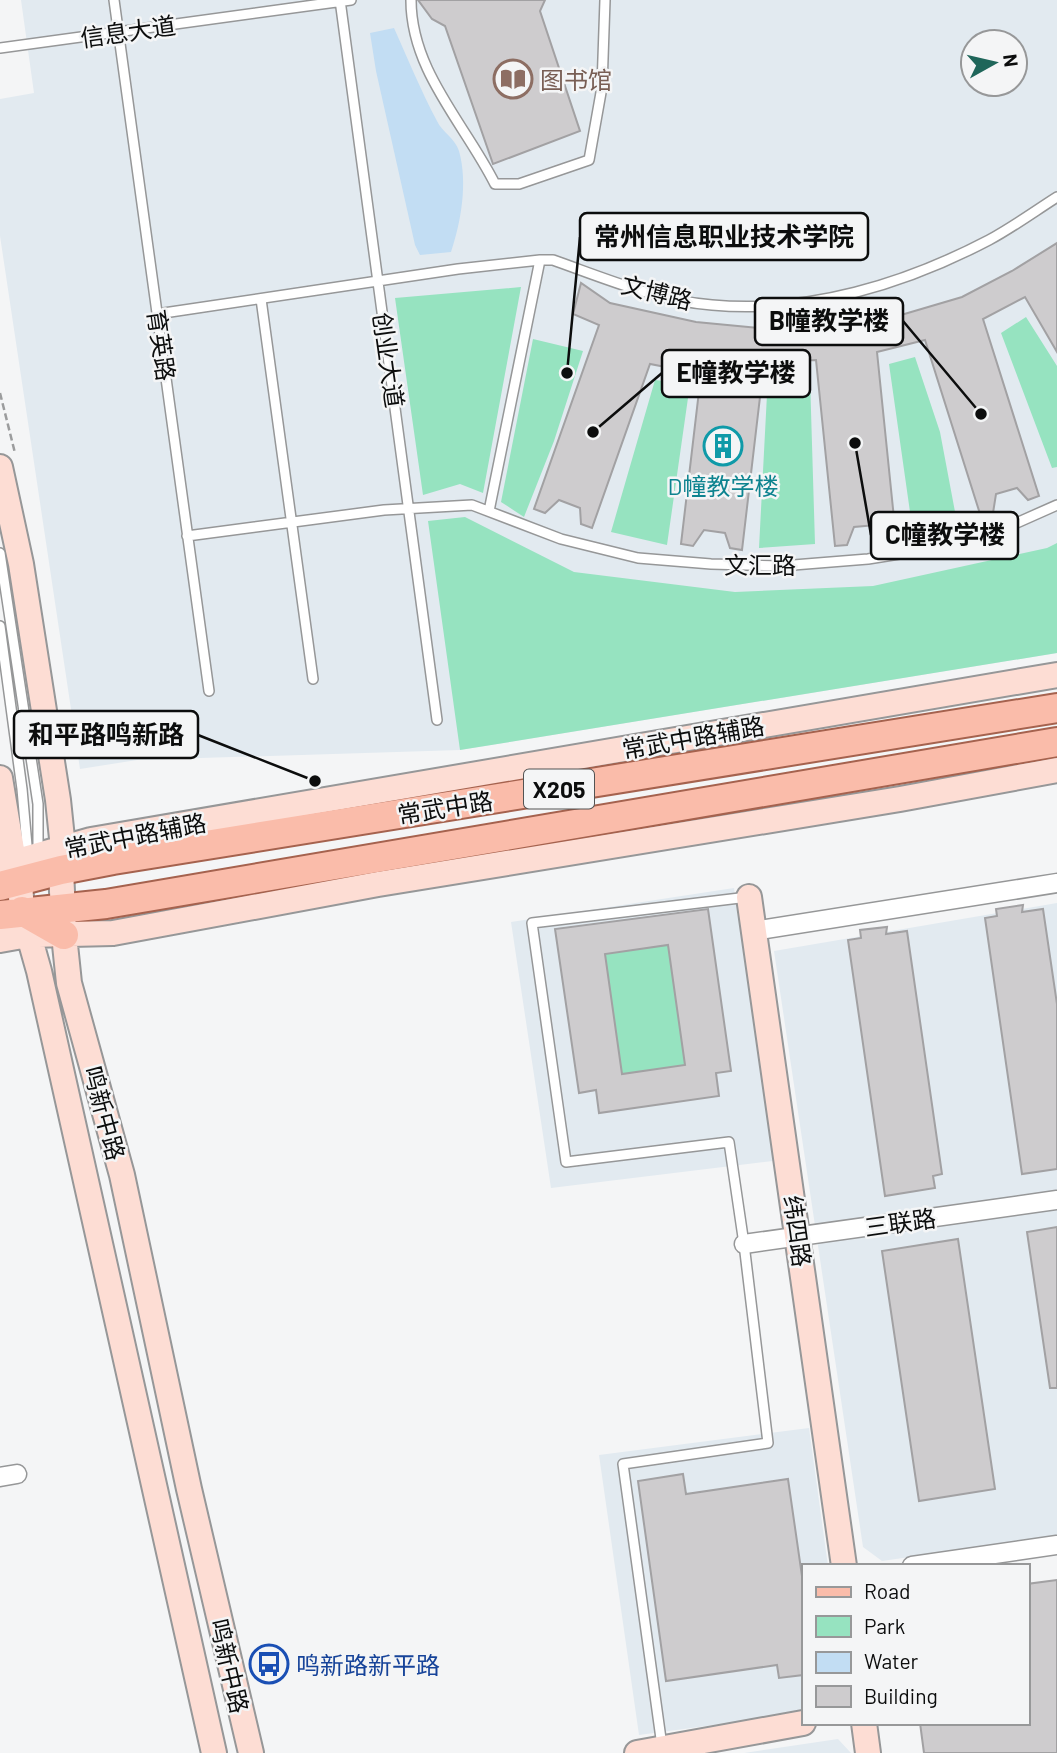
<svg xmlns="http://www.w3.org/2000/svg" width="1057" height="1753" font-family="Barlow,'Noto Sans SC',sans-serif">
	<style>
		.built { fill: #e2eaf0; fill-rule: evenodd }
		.green { fill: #96e3c0 }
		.water { fill: #c2ddf3 }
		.building { fill: #ceccce; stroke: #a2a1a3; stroke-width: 2; fill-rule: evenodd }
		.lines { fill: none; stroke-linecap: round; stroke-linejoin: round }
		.lane-casing { stroke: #969798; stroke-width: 12 }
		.street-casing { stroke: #969798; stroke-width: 21 }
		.secondary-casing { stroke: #969798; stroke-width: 28 }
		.primary-casing { stroke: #a5624e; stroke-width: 32 }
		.path { stroke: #9b9c9d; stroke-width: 2.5; stroke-dasharray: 7 3.5; stroke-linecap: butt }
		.lane { stroke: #fff; stroke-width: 9 }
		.street { stroke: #fff; stroke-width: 18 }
		.secondary { stroke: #fdddd4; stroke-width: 24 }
		.primary { stroke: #fabcaa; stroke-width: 28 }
		.labels { text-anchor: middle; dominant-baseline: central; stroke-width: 5; stroke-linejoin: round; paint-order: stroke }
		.shield { fill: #f4f5f6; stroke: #525353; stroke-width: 2 }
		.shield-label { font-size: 23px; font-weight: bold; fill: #0c0d0d }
		.street-label { font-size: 24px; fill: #0c0d0d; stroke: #f4f5f6 }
		.education-label { font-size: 24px; fill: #785e54; stroke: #f4f5f6; text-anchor: start }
		.culture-label { font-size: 24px; fill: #0d838f; stroke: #f4f5f6 }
		.transit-label { font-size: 24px; fill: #164399; stroke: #f4f5f6; text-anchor: start }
		.leader { fill: none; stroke: #0c0d0d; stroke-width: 2.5 }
		.callout-dot { fill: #0c0d0d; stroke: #f4f5f6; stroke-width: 2.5 }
		.callout { fill: #f4f5f6; stroke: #0c0d0d; stroke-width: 2.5 }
		.callout-label { font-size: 26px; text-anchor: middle; font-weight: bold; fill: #0c0d0d }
	</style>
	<rect width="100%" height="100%" fill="#f4f5f6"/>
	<!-- built -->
	<path class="built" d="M21,0H1057V653L460,750L137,760L80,769L0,236V99L34,93ZM973,42H1015V84H973Z
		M734,888L773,1161L551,1188L511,922Z
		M1057,903V1536L882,1561L863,1547L774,951Z
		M809,1428L828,1566H803V1713L639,1735L599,1455Z
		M838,1739L851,1753H744Z"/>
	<!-- green -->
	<path class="green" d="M521,287L483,493L460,484L423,495L395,298Z
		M1026,317L1057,366V467L1052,468L1001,333Z
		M533,339L583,351L554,441L524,517L501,502Z
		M915,357L940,432L956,517L912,526L889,364Z
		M768,375L810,377L815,544L759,548Z
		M655,380L690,384L667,545L611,532Z
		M465,517L574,572L735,592L873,586L1047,548L1057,543V653L460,750L428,521Z
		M668,945L685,1065L622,1074L605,954Z"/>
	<!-- water -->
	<path class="water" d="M394,28C408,59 421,91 437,121C442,132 455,138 459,151C468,183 461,222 451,252L420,255L415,245L376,71L370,33Z"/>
	<!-- building -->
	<path class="building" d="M418,0H545L540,11L580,131L493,164L445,26L432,19Z
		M1057,243V352L1025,297L983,319L1039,496L1028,500L1017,488L996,494L993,513L981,517L925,340L877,352L896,538L884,540L876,525L854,527L847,545L835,546L816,360L764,363L742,550L730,548L725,533L704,530L693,546L681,544L701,374L650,364L592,528L581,524L580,508L559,500L545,513L534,509L599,325L573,314L581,283L610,303L696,322L770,329L844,325L901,315L962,297L1012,271Z
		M1023,905L1022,912L1043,909L1057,1004V1169L1022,1174L985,918L997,916L996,909Z
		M708,909L731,1071L716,1073L719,1096L599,1113L596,1090L579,1093L555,929ZM668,945L685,1065L622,1074L605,954Z
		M887,927L886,934L907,931L942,1174L933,1176L935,1188L885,1196L848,940L861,938L860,930Z
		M1057,1227V1388H1050L1027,1232Z
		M958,1239L995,1489L919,1501L882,1251Z
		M683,1474L686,1494L788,1479L803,1583V1675L779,1678L777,1665L666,1681L638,1481Z
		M1057,1580V1753H924L920,1723H1027V1584Z"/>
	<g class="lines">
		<defs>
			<path id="lane" d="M114,0L209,691
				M340,0L437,720
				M411,0C411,71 465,124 495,184H519L589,160L602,87L605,0
				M0,48L351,0
				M261,299L313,679
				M157,314L458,269L540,260H553C604,278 658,301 712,305C808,314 905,284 989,240C1013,227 1035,211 1057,197
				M489,511L540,260
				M187,536L384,510L472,505L561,539L638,558L711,564L781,566L868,559L943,547L1012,525L1057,505
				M0,553L38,804V852
				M0,626L22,789L28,857
				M662,1746L623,1464L768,1443L744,1244L729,1142L566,1162L532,923L748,897"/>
			<path id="street" d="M754,931L1057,883
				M744,1244L1057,1200
				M0,1477L17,1474
				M912,1566L1057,1545"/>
			<path id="secondary" d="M0,467L21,564L58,800L63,848L61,870L64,935L69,983L122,1175L189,1489L251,1753
				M0,778L14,862L20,883L22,911L39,971L214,1753
				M0,862H14L91,840L1057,675
				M749,897L844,1566
				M0,940L28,935L113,933L378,884L900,799L1057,770
				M864,1723L868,1753
				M637,1753L803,1723"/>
			<path id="primary" d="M0,886L61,870L113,860L1057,708
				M22,911L64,935
				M0,915L106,904L1057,742"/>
		</defs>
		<!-- lane casing -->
		<use href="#lane" class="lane-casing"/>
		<!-- street casing -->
		<use href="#street" class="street-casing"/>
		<!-- secondary casing -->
		<use href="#secondary" class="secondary-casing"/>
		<!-- primary casing -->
		<use href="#primary" class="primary-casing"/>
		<!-- path -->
		<path class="path" d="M0,393L15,453"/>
		<!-- lane -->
		<use href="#lane" class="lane"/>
		<!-- street -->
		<use href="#street" class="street"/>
		<!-- secondary -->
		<use href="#secondary" class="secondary"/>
		<!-- primary -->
		<use href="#primary" class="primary"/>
	</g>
	<!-- icons -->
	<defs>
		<symbol id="library-ring" viewBox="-11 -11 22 22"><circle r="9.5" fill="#f4f5f6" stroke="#8d6e63" stroke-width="1.5"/><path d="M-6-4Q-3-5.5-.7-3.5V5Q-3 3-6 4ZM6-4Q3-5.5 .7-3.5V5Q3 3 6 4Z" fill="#8d6e63"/></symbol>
		<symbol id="building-ring" viewBox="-11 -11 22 22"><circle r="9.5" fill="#f4f5f6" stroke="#0f9aa8" stroke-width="1.5"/><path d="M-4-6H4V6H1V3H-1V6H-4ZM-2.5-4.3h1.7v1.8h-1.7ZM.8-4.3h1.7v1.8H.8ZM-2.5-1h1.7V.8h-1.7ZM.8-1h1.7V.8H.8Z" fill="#0f9aa8"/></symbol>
		<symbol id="bus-ring" viewBox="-11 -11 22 22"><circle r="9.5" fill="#f4f5f6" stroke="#1a4fb4" stroke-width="1.5"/><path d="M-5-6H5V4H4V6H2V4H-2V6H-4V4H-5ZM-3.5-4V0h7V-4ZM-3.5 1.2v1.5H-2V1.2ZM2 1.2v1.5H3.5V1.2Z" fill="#1a4fb4"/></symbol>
	</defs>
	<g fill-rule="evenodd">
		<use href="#library-ring" x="491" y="57" width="44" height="44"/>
		<use href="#building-ring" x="701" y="424" width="44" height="44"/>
		<use href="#bus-ring" x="247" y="1642" width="44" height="44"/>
	</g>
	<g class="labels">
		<!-- shield labels -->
		<rect class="shield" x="524" y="769.5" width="70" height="39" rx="5"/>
		<g class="shield-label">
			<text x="559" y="789">X205</text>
		</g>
		<!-- street labels -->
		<g class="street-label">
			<text transform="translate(128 31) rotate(-8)">信息大道</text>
			<text transform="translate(657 292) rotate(14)">文博路</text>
			<text transform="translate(162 345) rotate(82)">育英路</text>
			<text transform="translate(389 360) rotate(82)">创业大道</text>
			<text x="760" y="564">文汇路</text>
			<text transform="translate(693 737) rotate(-10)">常武中路辅路</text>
			<text transform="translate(445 807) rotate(-9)">常武中路</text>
			<text transform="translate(135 835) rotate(-11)">常武中路辅路</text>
			<text transform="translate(105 1113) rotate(75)">鸣新中路</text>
			<text transform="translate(900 1222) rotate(-8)">三联路</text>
			<text transform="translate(798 1231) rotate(82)">纬四路</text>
			<text transform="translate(230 1666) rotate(77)">鸣新中路</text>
		</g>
		<!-- education labels -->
		<g class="education-label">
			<text x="540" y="79">图书馆</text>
		</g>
		<!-- culture labels -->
		<g class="culture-label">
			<text x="723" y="485">D幢教学楼</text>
		</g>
		<!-- transit labels -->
		<g class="transit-label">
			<text x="296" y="1664">鸣新路新平路</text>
		</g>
	</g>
	<!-- callouts -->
	<path class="leader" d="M567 373L580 237M981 414L903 321M593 432L662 373M855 443L871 535M315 781L198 735"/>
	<g class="callout-dot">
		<circle cx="567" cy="373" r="7"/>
		<circle cx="981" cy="414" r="7"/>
		<circle cx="593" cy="432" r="7"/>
		<circle cx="855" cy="443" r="7"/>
		<circle cx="315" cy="781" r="7"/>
	</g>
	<g class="callout">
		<rect x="580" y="213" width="288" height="47" rx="7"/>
		<rect x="755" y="298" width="148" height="47" rx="7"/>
		<rect x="662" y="350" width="148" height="47" rx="7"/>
		<rect x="871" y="512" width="147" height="47" rx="7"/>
		<rect x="14" y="711" width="184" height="47" rx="7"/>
	</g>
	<g class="callout-label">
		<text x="724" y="246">常州信息职业技术学院</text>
		<text x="829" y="330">B幢教学楼</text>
		<text x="736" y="382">E幢教学楼</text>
		<text x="945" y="544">C幢教学楼</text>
		<text x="106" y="744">和平路鸣新路</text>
	</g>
	<!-- legend -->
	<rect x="802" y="1564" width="228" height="161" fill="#f4f5f6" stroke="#979899" stroke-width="2"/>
	<rect x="816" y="1587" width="35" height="10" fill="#fabcaa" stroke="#979899" stroke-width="2"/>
	<text x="864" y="1599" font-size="21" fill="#0c0d0d">Road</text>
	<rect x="816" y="1616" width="35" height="21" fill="#96e3c0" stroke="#979899" stroke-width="2"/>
	<text x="864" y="1634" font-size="21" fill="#0c0d0d">Park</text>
	<rect x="816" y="1652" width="35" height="21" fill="#c2ddf3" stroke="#979899" stroke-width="2"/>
	<text x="864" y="1669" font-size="21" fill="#0c0d0d">Water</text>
	<rect x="816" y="1686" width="35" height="21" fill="#ceccce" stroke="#979899" stroke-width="2"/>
	<text x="864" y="1704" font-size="21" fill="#0c0d0d">Building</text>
	<!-- north arrow -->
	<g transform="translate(994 63) rotate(82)"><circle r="33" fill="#f4f5f6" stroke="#979899" stroke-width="2"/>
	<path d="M0-5L12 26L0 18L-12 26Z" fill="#1f665a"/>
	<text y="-10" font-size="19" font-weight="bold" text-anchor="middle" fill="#0c0d0d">N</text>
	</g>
</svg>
